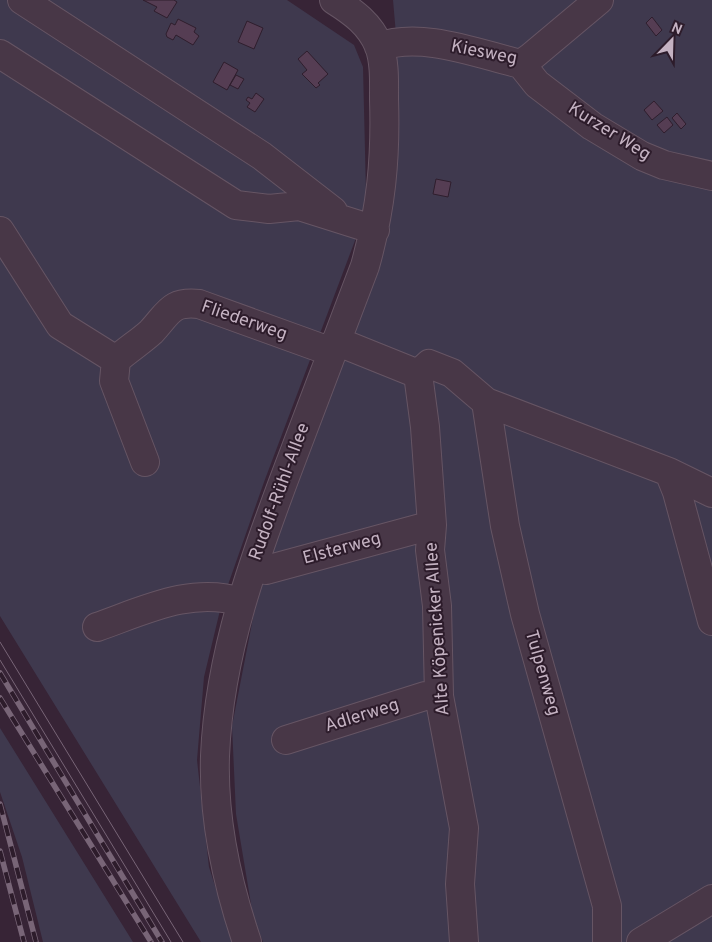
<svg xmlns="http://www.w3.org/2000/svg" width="712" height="942" font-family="Overpass,sans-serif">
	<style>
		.green { fill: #3f394e }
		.building { fill: #553d53; stroke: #2f1e2d }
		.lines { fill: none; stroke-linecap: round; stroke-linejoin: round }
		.minor-casing { stroke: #665564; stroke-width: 30 }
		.minor { stroke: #483747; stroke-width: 28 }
		.tram { stroke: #786577; stroke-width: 1 }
		.rail-casing { stroke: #786577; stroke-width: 5.5 }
		.rail { stroke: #2d1c2b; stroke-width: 4; stroke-dasharray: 11; stroke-linecap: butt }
		.labels { text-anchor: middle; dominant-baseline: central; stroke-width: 4; stroke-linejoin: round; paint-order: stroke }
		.street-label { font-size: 18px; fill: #c4b2c2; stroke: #2d1c2b }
	</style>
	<rect width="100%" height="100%" fill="#372436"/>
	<!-- green -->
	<path class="green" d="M0,0H287L354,45L363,67L366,193L362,222L264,482L222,602L204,677L197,760L209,867L233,942H201L0,616Z
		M393,0H712V942H263L253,916L236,814L232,726L259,587L353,335L391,55L397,46Z
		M0,728L133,942H43L22,857L0,792Z"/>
	<!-- building -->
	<path class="building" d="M143,0H174L177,2L167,18L154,11L157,7Z
		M652,17L662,30L656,36L646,23Z
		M178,19L196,28L194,32L199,36L193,45L176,35L173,40L167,37L166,34L171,23L175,25Z
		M247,21L263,28L254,49L238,42Z
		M307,51L328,74L318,83L320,85L316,88L302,74L307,70L298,59Z
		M224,62L238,70L227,90L213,82Z
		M236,75L244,79L238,89L230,85Z
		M256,93L264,99L255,112L247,107L250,103L246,100L248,97L252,99Z
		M654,101L663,111L652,120L644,110Z
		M677,113L686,124L681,129L672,118Z
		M667,117L673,125L664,133L657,125Z
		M436,179L451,182L448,197L433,194Z"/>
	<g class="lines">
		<defs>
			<path id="minor" d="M22,0L262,156L333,211
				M379,47C421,31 478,54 521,64L531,57L599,0
				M0,54L236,205L269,209L299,206L375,230
				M521,64L537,84L592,126L642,156L664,165L712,176
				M0,231L60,325L116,360C127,350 140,342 151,332C169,313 170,301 199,304L332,352
				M336,341L418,374L429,364L452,373L486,402L669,472L712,493
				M116,360L114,381L145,462
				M418,374L425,427L432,525L430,550L437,606L439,696L464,828L460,884L464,942
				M486,402L505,526L525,614L607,906V942
				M669,472L677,492L712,621
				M253,567L266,570L432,525
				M97,627C143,611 192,586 241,602
				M286,740L425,696H439
				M247,942C227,883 213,818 215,756C219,653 255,556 291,461C316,396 340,331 365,266C381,209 386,159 384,99C384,82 385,62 379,46C370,24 353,12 334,0
				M641,942L712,899"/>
		</defs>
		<!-- minor casing -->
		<use href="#minor" class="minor-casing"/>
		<!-- minor -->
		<use href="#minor" class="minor"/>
		<!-- tram -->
		<path class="tram" d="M0,642L183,942
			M0,660L171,942"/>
		<defs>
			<path id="rail" d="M0,673L162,942
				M0,698L151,942
				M0,804L36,942
				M0,851L24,942"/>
		</defs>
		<!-- rail casing -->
		<use href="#rail" class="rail-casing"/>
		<!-- rail -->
		<use href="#rail" class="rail"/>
	</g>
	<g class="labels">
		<!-- street labels -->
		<g class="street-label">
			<text transform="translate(484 53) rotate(11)">Kiesweg</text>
			<text transform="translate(609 132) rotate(32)">Kurzer Weg</text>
			<text transform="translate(244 321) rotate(19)">Fliederweg</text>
			<text transform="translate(280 492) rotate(-70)">Rudolf-Rühl-Allee</text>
			<text transform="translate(342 549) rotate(-15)">Elsterweg</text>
			<text transform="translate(438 629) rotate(-94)">Alte Köpenicker Allee</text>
			<text transform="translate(542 673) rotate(74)">Tulpenweg</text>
			<text transform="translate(362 716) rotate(-17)">Adlerweg</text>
		</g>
	</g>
	<!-- north arrow -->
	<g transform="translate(672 40) rotate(23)" stroke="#2d1c2b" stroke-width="4" paint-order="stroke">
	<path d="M0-4L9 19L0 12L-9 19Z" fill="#c4b2c2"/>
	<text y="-8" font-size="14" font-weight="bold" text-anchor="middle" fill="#c4b2c2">N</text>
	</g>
</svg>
